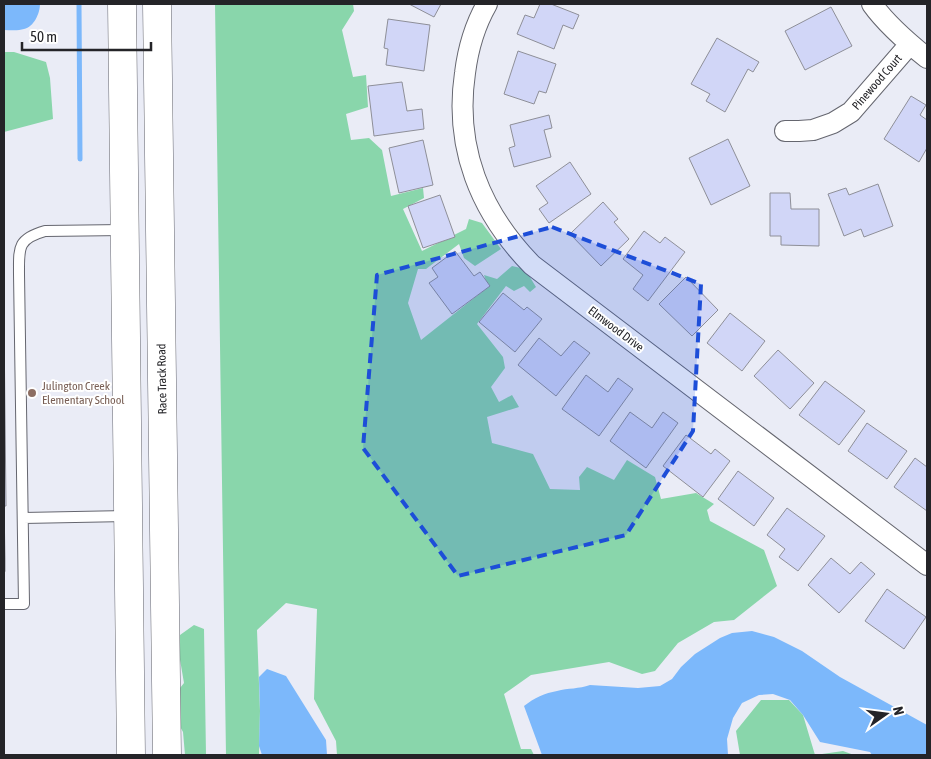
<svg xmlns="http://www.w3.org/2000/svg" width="931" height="759" font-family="'Asap Condensed',sans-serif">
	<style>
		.green { fill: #89d6ab }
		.water { fill: #7cb8fb }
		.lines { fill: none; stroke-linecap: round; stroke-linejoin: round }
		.stream { stroke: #7cb8fb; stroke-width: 5 }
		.building { fill: #d1d6f7; stroke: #8e8f98 }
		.lane-casing { stroke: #65666f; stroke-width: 12 }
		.street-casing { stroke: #65666f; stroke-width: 22 }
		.primary-casing { stroke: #65666f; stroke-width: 29 }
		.lane { stroke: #fff; stroke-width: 10 }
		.street { stroke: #fff; stroke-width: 20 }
		.primary { stroke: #fff; stroke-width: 28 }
		.marked { fill: #1d4ed8; fill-opacity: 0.2; stroke: #1d4ed8; stroke-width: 4; stroke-dasharray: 10 6; stroke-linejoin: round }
		.education-dot { fill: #8d6e63; stroke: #fff; stroke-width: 2 }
		.labels { text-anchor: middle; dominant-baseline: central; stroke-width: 4; stroke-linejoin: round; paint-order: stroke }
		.street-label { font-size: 12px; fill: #242428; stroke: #fff }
		.education-label { font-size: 12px; fill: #785e54; stroke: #fff; text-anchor: start }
	</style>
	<rect width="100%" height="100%" fill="#eaecf6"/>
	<!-- green -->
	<path class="green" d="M215,4H353L354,11L342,30L353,77L366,75L368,107L346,114L351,140L369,138L382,150L391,196L423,188L424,198L403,209L422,251L466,229L469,219L482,223L501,249L475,266L464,258L459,244L426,269H418L408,303L421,340L488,287L484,275L497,279L512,266L525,269L536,287L530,292L524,286L514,291L506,286L477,324L503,357L505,368L491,387L499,402L512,395L519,407L487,417L492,443L533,454L550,489L580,490L579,477L587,467L614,480L627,460L655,477L661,499L696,493L714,504L707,510L710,521L764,550L777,586L734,620L714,622L678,643L655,671L642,674L609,662L531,675L504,694L521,749H531L534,755H337L336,741L314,699L317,609L286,603L257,630L260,711L259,755H226Z
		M4,52H14L46,62L50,78L53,119L4,132Z
		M194,625L204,629L206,755H185L183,732L175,717L176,693L184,683L178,648L180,635Z
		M761,700H789L803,715L815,755L843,751L854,755H740L736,731Z"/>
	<!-- water -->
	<path class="water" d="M4,4H40C40,13 34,27 24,29C18,31 10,30 4,30Z
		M752,631L774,637L802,651L840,677L927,725V755H872L870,752L820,742L803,715L790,700L773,694L759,695L742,703L733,718L727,739L728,755H542L524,706C534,698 545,693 557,691C568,688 579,689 590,685L638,688L660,686L672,679L681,667L695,654L720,638L732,633Z
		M267,669L286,676L326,740L327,755H262L259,746L260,711L259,677Z"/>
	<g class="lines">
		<!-- stream -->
		<path class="stream" d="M79,4L80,159"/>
	</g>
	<!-- building -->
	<path class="building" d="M409,4H441L434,17Z
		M540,4H551L579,15L573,29L563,25L554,49L517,34L525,15L534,18Z
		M831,7L852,46L805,70L785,31Z
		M388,19L430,25L424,71L386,65L388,49L384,48Z
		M717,38L759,62L753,72L748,69L725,112L706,101L710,94L691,84Z
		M518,51L556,64L546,93L539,91L534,104L504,94Z
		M402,82L407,111L422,109L424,129L374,136L368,86Z
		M911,96L926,105L920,115L927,120V148L919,162L884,139Z
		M549,115L552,128L544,130L551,157L514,167L509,148L515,146L510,125Z
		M728,139L750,186L711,205L689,158Z
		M423,140L433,185L399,193L389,148Z
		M570,162L591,194L549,223L539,209L548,203L536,186Z
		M878,184L893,226L864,237L861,229L844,236L828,194L846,188L849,195Z
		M770,193H790L791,209H819V246L781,245V236H770Z
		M440,195L455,237L423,248L408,206Z
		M603,202L618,219L614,222L629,239L601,266L570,234Z
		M644,231L660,243L665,237L685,252L648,301L633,289L643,275L623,259Z
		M455,251L474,276L480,272L490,286L452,314L429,283L438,277L432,268Z
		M686,277L718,310L692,336L659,304Z
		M503,293L524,310L527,307L542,319L515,352L479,322Z
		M730,313L765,341L742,371L707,343Z
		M4,324L6,506H4Z
		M539,338L561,356L574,341L590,353L556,396L518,365Z
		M778,350L814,383L790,409L754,376Z
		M586,375L608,392L618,378L633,389L599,436L562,409Z
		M825,381L865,411L839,445L799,415Z
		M630,412L652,428L663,412L678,423L646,468L610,441Z
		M867,423L907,451L887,479L848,451Z
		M686,435L711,454L715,449L730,461L703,497L663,466Z
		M915,458L927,467V511L894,487Z
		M738,471L774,498L754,526L718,499Z
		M4,506L5,559V571L4,574Z
		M787,508L825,536L798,571L779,557L785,549L767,535Z
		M831,558L850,574L861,562L875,574L839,613L808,585Z
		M887,589L926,617L904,649L865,621Z"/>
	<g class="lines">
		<defs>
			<path id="lane" d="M23,518L127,516
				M4,604H24L19,274C19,248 17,239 45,231L123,230"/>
			<path id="street" d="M487,4C475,25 468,49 465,73C454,147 480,212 532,265L927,565
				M872,4C887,25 907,42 927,58
				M785,131H799L813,130L833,123L851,112L910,44"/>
			<path id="primary" d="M122,4L131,755
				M157,4L167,755"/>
		</defs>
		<!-- lane casing -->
		<use href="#lane" class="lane-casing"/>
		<!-- street casing -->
		<use href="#street" class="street-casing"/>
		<!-- primary casing -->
		<use href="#primary" class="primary-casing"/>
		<!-- lane -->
		<use href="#lane" class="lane"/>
		<!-- street -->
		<use href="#street" class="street"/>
		<!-- primary -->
		<use href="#primary" class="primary"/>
	</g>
	<!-- marked area -->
	<path class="marked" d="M552,227L701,284L693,431L626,535L458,576L363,448L377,275Z"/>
	<!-- markers -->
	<circle class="education-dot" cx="32" cy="393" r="5"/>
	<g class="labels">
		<!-- street labels -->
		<g class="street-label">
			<text transform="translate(877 82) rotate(-49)">Pinewood Court</text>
			<text transform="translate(616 329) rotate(37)">Elmwood Drive</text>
			<text transform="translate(162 379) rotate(-91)">Race Track Road</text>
		</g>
		<!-- education labels -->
		<g class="education-label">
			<text x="42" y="386">Julington Creek<tspan x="42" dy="14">Elementary School</tspan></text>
		</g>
	</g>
	<!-- border -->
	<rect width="931" height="759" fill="none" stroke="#242428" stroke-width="10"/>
	<!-- north arrow -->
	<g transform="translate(886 714) rotate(76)" stroke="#ffffff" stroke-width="4" paint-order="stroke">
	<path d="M0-4L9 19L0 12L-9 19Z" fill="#242428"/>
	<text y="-8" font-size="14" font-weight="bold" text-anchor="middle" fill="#242428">N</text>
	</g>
	<!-- scale -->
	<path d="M22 42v8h129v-8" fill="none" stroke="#242428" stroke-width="2.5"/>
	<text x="30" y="42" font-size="15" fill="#242428" stroke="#ffffff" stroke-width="4" paint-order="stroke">50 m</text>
</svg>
